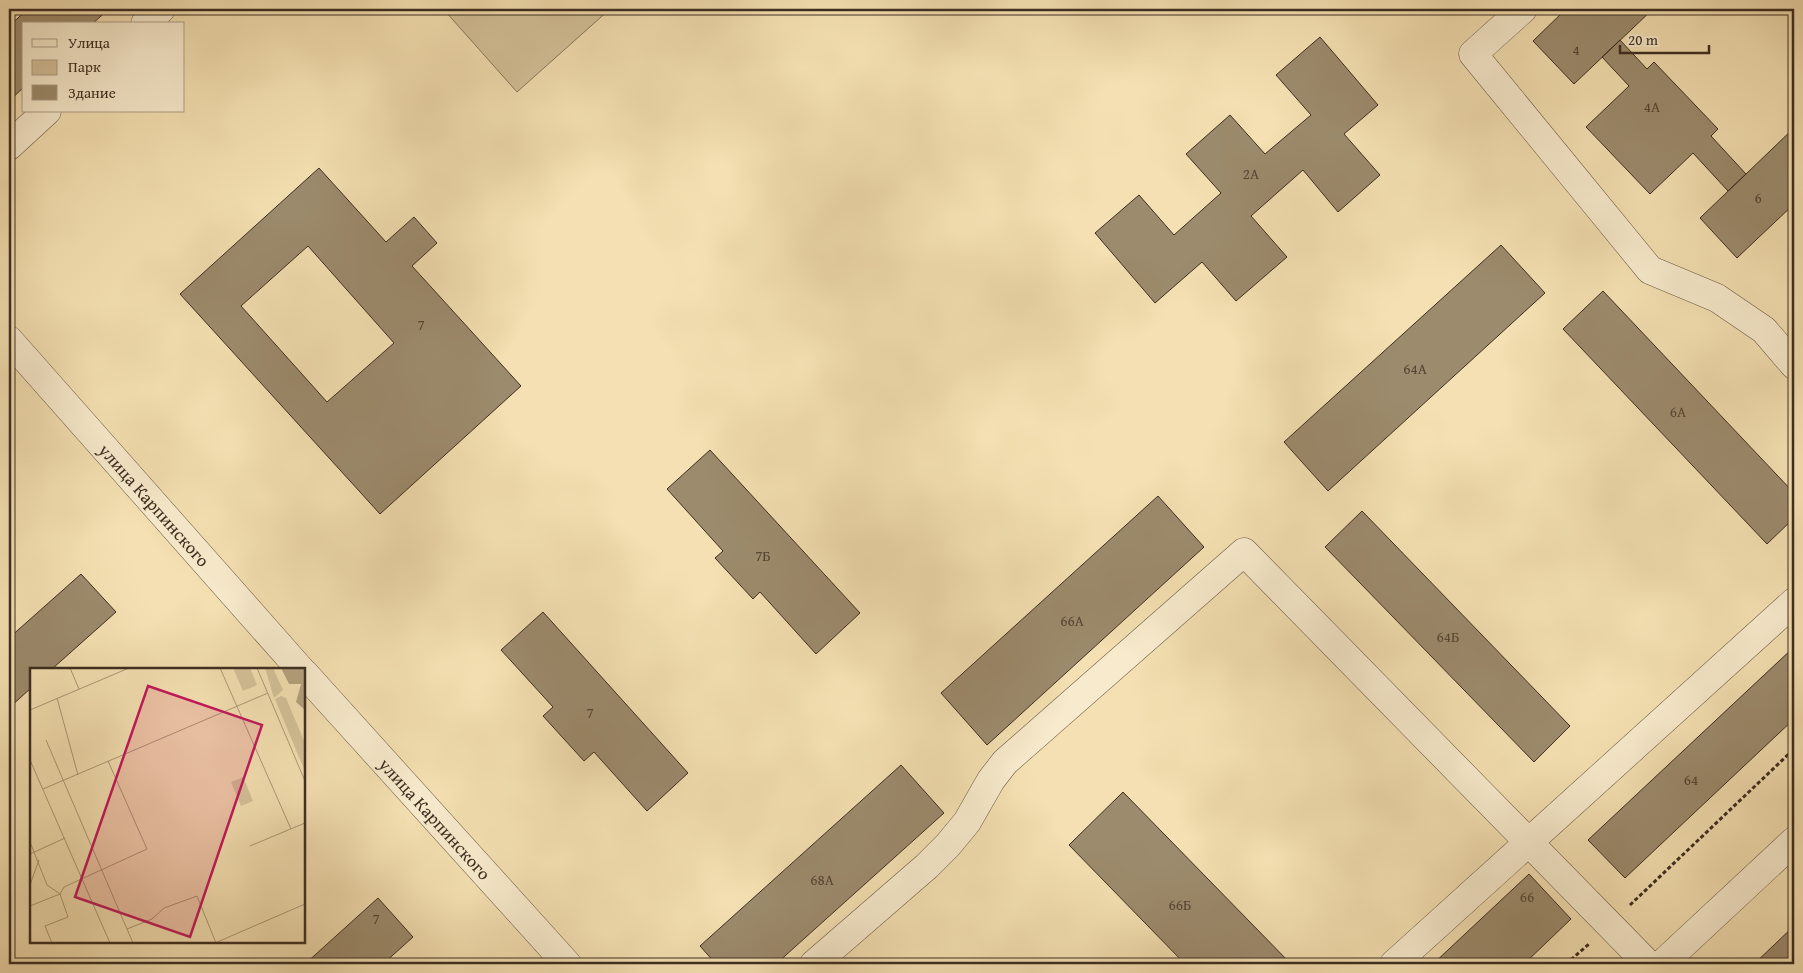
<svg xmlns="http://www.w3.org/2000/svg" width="1803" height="973" font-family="'Gentium Book Plus',serif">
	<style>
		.green { fill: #d5c29a; stroke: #89785e }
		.building { fill: #9c8b6d; stroke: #3d2e22; fill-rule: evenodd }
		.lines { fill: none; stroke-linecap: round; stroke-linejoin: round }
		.minor-casing { stroke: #6b5a46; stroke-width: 29 }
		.path { stroke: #3d2e22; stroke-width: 3; stroke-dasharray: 4 2.5; stroke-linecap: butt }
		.minor { stroke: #f8ebcd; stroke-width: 28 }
		.labels { text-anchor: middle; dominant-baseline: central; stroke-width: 5; stroke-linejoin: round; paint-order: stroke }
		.number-label { font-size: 15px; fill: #554535 }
		.street-label { font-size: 18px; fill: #3d2e22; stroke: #f8ebcd }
		.inset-road { fill: none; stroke: #ab9978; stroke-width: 1 }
		.view { fill: #c2185b; fill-opacity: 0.15; stroke: #c2185b; stroke-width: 2.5 }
		.inset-edge { fill: none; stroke: #3d2e22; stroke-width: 2.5 }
	</style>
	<rect width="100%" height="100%" fill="#f4e0b2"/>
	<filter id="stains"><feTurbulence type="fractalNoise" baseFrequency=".004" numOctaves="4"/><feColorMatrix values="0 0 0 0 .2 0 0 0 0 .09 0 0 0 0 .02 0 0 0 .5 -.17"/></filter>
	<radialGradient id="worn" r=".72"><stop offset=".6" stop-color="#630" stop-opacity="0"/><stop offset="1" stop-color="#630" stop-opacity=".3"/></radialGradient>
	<!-- green -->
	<path class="green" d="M447,9H610L517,92L445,11Z"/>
	<!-- building -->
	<path class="building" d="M28,9H109L92,24H24V87L9,101V26Z
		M1566,9H1653L1574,84L1533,41Z
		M1320,37L1378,105L1344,134L1380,175L1338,212L1303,170L1251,216L1287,257L1236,301L1202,262L1155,303L1095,233L1139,195L1174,235L1221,193L1186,154L1230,115L1265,154L1311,115L1276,75Z
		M1620,40L1647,69L1654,62L1718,129L1711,136L1746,174L1728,191L1693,153L1650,194L1586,127L1629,86L1602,57Z
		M1794,128V204L1737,258L1700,218Z
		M319,168L386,242L414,217L437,243L412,266L521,386L380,514L180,294ZM308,246L394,343L327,402L241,306Z
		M1501,245L1545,293L1328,491L1284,442Z
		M1603,291L1794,493V518L1767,544L1563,329Z
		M710,450L860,613L816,654L760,592L753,599L715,558L723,551L667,489Z
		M1158,496L1204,547L987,745L941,693Z
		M1362,511L1570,726L1534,762L1325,547Z
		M81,574L116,612L52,669H31V688L9,708V638Z
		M543,612L688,773L647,811L594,752L584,761L543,716L553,707L501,650Z
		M1794,647V719L1625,878L1588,840Z
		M901,765L944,813L776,964H716L700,946Z
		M1123,792L1291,964H1185L1069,845Z
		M1529,874L1571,919L1524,964H1433Z
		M378,898L413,937L383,964H305Z
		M1794,926V964H1754Z"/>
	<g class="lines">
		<defs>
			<g id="minor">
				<path d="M1523,9L1473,54L1650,270L1717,298L1764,330L1794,365"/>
				<path d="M145,24L161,9"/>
				<path d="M9,146L47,111"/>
				<path id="s1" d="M9,340L300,669"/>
				<path id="s2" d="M304,673L567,964"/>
				<path d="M814,964L927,866L948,845L967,822L991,780L1005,762L1244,552L1648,964"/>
				<path d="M1394,964L1794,602"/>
				<path d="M1662,964L1794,841"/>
			</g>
		</defs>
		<!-- minor casing -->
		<use href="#minor" class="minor-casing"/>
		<!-- path -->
		<path class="path" d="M1630,905L1794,749
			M1566,964L1589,944"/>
		<!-- minor -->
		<use href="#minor" class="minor"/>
	</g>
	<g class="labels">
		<!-- number labels -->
		<g class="number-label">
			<text x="1576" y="49">4</text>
			<text x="1652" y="106">4А</text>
			<text x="1251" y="173">2А</text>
			<text x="1758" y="197">6</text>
			<text x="421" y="324">7</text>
			<text x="1415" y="368">64А</text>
			<text x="1678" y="411">6А</text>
			<text x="763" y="555">7Б</text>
			<text x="1072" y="620">66А</text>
			<text x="1448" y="636">64Б</text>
			<text x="590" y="712">7</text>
			<text x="1691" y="779">64</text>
			<text x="822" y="879">68А</text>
			<text x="1527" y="896">66</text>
			<text x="1180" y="904">66Б</text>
			<text x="376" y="918">7</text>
		</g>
		<!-- street labels -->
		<g class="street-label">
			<text stroke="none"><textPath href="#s1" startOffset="220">улица Карпинского</textPath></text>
			<text stroke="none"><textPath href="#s2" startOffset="196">улица Карпинского</textPath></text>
		</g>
	</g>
	<!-- overview -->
	<g transform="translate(30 668)">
		<rect width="275" height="275" fill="#f4e0b2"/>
		<path d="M203,0H220L227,17L213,23ZM235,0H243L253,22L244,30ZM251,28L256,30L275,75V104L245,31ZM213,109L223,133L211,138L201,114Z" fill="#d5c29a"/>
		<path d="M251,0H275V42L266,34L271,16H259Z" fill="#b6a381"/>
		<path class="inset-road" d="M40,0L49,21M190,0L261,161M227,0L275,113M27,30L48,107M0,42L99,0M16,72L103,275M0,92L80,275M13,121L238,25M0,174L17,217L30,226M220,178L275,155M0,186L35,170M0,217L9,192M0,238L30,226M97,261L122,251L134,240L167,228L186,275M22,275L15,258L38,249L30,226L34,219L117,181L78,93M185,275L275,236"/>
		<path class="view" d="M118,18L232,57L160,269L45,229Z"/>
		<rect width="275" height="275" class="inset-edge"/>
	</g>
	<!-- margin -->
	<rect width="1803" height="973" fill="none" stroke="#f4e0b2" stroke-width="30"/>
	<rect x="10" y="10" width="1783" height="953" fill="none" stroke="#3d2e22" stroke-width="2.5"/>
	<rect x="15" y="15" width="1773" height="943" fill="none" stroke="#3d2e22"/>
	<!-- legend -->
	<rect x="22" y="22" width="162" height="90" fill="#f8ebcd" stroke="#ad9f89"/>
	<rect x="32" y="39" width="25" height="8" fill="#f8ebcd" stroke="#ad9f89"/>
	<text x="68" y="48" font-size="15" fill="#3d2e22">Улица</text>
	<rect x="32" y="60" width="25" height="15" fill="#d5c29a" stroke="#ad9f89"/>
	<text x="68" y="72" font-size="15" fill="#3d2e22">Парк</text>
	<rect x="32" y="85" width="25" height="15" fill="#9c8b6d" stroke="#ad9f89"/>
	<text x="68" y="98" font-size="15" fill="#3d2e22">Здание</text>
	<!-- scale -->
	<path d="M1620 45v8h89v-8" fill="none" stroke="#3d2e22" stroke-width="2.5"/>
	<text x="1628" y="45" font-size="15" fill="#3d2e22" stroke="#f8ebcd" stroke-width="4" paint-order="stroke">20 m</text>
	<rect width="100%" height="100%" filter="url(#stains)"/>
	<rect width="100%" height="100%" fill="url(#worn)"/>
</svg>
